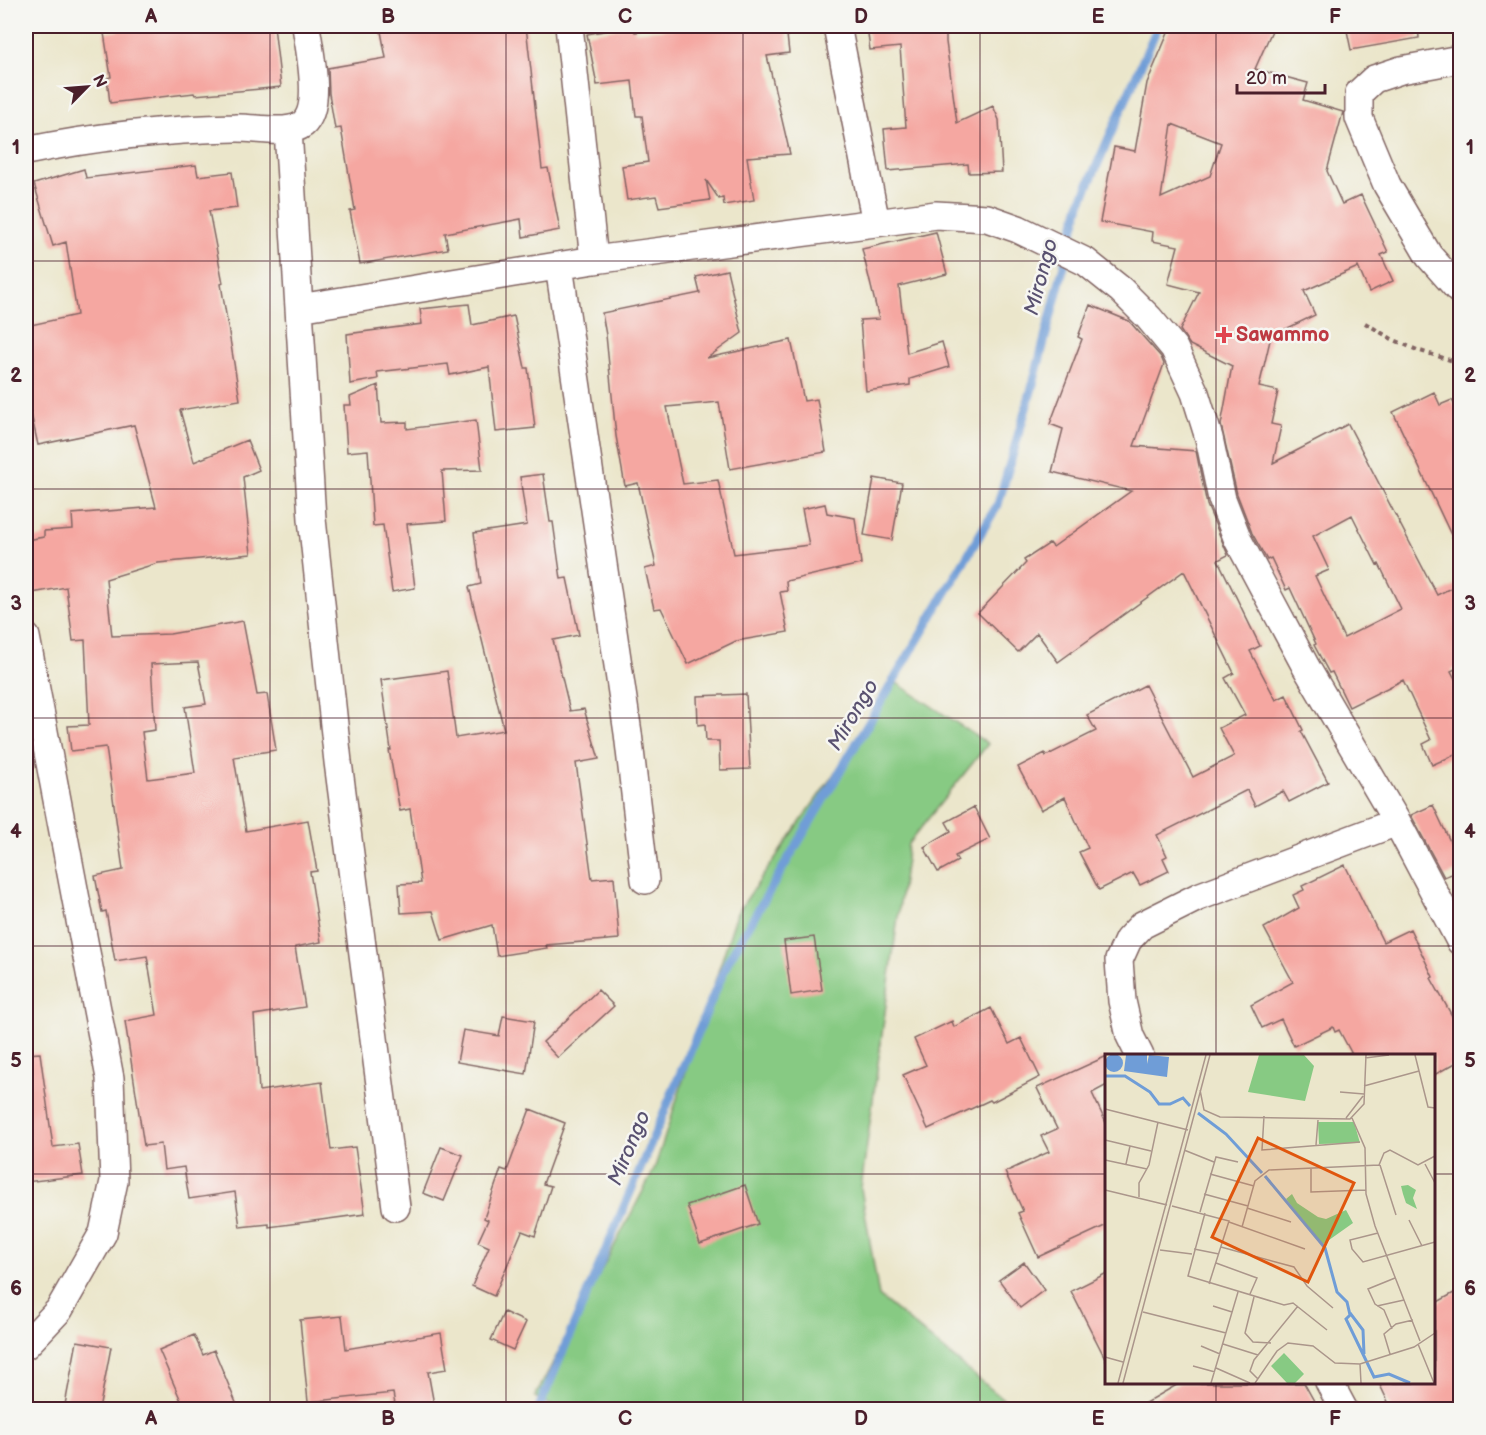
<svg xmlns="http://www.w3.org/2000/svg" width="1486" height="1435" font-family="'Balsamiq Sans',sans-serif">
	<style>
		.green { fill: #87ca83; stroke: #687457; stroke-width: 1.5 }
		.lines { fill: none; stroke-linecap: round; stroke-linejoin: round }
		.stream { stroke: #6f9dd7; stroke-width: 9 }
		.building { fill: #f5a7a1; fill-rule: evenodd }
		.street-casing { stroke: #826563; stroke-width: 30 }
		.path { stroke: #826563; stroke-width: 4; stroke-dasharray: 4.5 4.5; stroke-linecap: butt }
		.street { stroke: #fff; stroke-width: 27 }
		.grid { fill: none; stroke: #4a1f2b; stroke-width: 1.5; stroke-opacity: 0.55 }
		.health-dot { fill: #e0444e; stroke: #f6f6f2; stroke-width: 2 }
		.labels { text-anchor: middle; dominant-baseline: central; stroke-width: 5; stroke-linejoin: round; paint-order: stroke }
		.health-label { font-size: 20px; font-weight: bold; fill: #be3a42; stroke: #f6f6f2; text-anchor: start }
		.water-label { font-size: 21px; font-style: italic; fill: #595170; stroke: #f6f6f2 }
		.inset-river { fill: none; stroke: #6f9dd7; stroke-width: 3 }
		.inset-road { fill: none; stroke: #ab968b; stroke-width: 1.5 }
		.view { fill: #e0560e; fill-opacity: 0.15; stroke: #e0560e; stroke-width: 3 }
		.inset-edge { fill: none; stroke: #4a1f2b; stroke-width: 3 }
		.neatline { fill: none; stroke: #4a1f2b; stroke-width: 2 }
		.grid-label { font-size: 20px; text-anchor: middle; font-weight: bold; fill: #4a1f2b }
	</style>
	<rect width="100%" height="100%" fill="#f6f6f2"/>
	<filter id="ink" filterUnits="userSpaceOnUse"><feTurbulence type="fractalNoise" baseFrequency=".0167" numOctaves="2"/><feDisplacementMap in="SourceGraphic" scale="12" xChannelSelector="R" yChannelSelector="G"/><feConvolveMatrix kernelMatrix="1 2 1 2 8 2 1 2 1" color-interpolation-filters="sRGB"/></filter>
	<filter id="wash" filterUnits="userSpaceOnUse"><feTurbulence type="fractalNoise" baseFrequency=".008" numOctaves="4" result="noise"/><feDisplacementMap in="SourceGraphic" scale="24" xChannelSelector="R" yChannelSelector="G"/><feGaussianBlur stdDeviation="1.35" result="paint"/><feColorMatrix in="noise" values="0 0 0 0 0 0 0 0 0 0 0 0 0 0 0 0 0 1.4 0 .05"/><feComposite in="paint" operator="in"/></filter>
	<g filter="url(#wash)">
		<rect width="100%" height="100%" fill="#ebe6cb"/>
		<!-- green -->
		<path class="green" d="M897,683L988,744L908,844L861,1188L879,1296L1015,1409L559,1410L535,1397L654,1170L737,913Z"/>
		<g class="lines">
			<!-- stream -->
			<path class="stream" d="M538,1410L728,961L998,504L1032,388L1080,204L1158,26"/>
		</g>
		<g id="blocks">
			<!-- building -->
			<path class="building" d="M119,26H274L281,87L195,95L194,93L110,103L107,78L111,77L104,33L119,31Z
				M380,26H526L542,169L548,168L560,230L523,237L521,219L445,233L448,249L360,264L350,211L355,210L341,128L335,129L329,93L328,68L386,58Z
				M632,26H634L635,32L703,26H786L789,53L767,56L790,154L747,157L754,200L724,205L723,198L719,199L706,180L710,200L659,207L656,196L627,200L622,166L648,162L642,116H636L632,81L597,85L587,34Z
				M867,26H946V42L957,123L993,106L999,120L1002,172L969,173L968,164L888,171L884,129L906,127L900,47L870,50Z
				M1171,26H1274L1255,69L1308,83L1303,100L1343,112L1327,171L1342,204L1361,195L1388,252L1381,255L1393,281L1369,292L1358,267L1304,291L1315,315L1271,336L1259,387L1278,391L1271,424L1281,426L1273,463L1348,424L1437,595L1461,583V666L1451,671L1461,690V752L1432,765L1423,744L1431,740L1403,680L1349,707L1332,672L1329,673L1314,645L1316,644L1290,588L1286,590L1271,558L1267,560L1252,533L1237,494L1221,425L1232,366L1190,345L1180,330L1199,292L1168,284L1178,246L1152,241L1153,232L1100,222L1114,147L1135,151L1147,83ZM1172,124L1221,143L1210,176L1161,198ZM1352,515L1377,565L1379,564L1401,609L1344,638L1315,576L1329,570L1313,536Z
				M1346,26H1418L1419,38L1351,50Z
				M196,165L198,176L232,172L237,208L209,211L223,283L221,284L240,400L180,410L194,462L247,440L259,470L243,477L251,554L158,563L106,579L112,636L170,634L243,621L257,695L267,694L276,750L234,757L246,831L308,820L317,871L310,872L321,942L295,947L305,1007L254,1015L259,1091L322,1082L331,1150L355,1147L365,1214L269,1227V1224L240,1227L235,1192L189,1199L184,1167L164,1170L161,1144L144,1146L125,1021L157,1015L147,956L115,961L106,911L102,912L95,876L123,870L106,747L71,751L68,726L89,725L85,640L73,641L66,587L26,594V540L44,537V531L73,529L72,514L156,507L134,425L38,445L26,391V326L77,315L66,242L53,246L34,184L84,169L86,178ZM198,662L206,704L185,707L195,773L148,779L142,732L155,730L151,664Z
				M936,232L947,274L899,286L907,353L942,342L949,367L910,379V385L866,391L860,320L879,319L862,249Z
				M727,270L742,333L707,358L791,340L804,401L817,399L826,452L730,469L719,402L667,407L683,484L718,480L734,554L809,545L802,509L825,504L827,513L855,518L861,564L786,581L787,591L780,592L788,632L736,641L688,664L661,608L654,609L645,569L656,566L638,483L625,486L616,436L606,335L602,313L700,293L696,277Z
				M469,304L472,325L514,316L525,368H528L535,428L496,432L489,367L450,375L448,364L377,372L378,379L350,384L347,334L422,324L420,309Z
				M1090,305L1129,321L1161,357L1164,364L1134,446L1196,451L1207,505L1228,555L1218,560L1260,646L1250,651L1276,700L1286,695L1303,730L1301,731L1328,782L1289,802L1283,791L1255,806L1247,790L1157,835L1167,856L1163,858L1169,871L1140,885L1133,873L1099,890L1079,852L1088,848L1065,797L1041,810L1018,767L1045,753L1046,756L1096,731L1087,715L1145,685L1193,777L1234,756L1219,728L1245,715L1225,678L1234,673L1184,571L1058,662L1037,633L1018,652L978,613L1026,563L1024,560L1050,543L1053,547L1131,491L1052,472L1063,429L1050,424L1082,339L1078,337Z
				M378,385L381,423L407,422V429L476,420L482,470L442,471L446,521L407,524L415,588L392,592L383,525L373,526L368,450L347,452L344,405H351L350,397Z
				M1434,392L1440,405L1452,400L1461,417V556L1393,412Z
				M543,474L550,522H553L561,579L567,578L579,635L553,640L570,711L584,709L599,759L576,763L592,879L614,877L619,939L546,945L547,948L497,956L492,925L442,940L433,911L401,913L399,884L421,883L410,809L400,811L389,750H391L381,680L447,671L456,738L504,730L469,587L481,584L474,533L527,525L520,477Z
				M874,478L902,483L892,540L864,535Z
				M746,694L750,769L720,770L719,741H706L705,724L698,725L697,696Z
				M1433,805L1461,865V870L1444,877L1411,815Z
				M974,807L990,839L955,856L958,861L938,872L924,847L951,831L946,822Z
				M1345,865L1383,942L1410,929L1433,977L1431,978L1461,1032V1060L1434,1075V1056H1353L1339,1030L1335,1032L1333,1027L1294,1046L1281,1019L1262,1028L1251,1005L1293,982L1264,928L1299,908L1293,895L1304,890L1302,886Z
				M814,937L822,990L791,995L784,941Z
				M598,990L614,1006L558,1058L543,1042Z
				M991,1008L1009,1044L1021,1038L1040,1077L992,1102L990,1100L928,1129L903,1075L926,1065L914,1039L952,1021L954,1027Z
				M503,1016L534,1021L526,1074L457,1062L463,1030L499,1036Z
				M40,1053L53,1147L78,1144L83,1175L26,1182V1054Z
				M1107,1056V1085L1092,1093L1107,1125V1225L1038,1257L1018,1213L1023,1211L1005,1172L1049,1152L1041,1136L1057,1129L1037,1088Z
				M530,1109L565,1123L543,1184L551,1186L535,1236L522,1231L494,1296L472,1286L489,1247L478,1242L488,1220L484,1218L501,1169L507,1171Z
				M441,1147L463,1155L444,1201L423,1193Z
				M745,1185L758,1224L700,1244L687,1205Z
				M1024,1262L1044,1290L1020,1308L999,1280Z
				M1107,1273V1362L1071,1291Z
				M1461,1289V1410H1392L1379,1383H1434V1304Z
				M504,1312L526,1322L513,1350L491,1340Z
				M342,1316L346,1349L441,1333L447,1369L428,1372L435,1410H396L393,1393L308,1402L300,1320Z
				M194,1335L203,1355L214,1350L239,1410H185L159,1350Z
				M77,1341L111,1347L99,1410H64Z
				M1180,1383H1304L1319,1410H1133Z"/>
		</g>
	</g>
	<g filter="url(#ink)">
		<use href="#blocks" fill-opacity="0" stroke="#826563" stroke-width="1.5"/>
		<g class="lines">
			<defs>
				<path id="street" d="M569,26L594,260
					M837,26L876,223
					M1460,59L1401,70L1374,79L1359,93V118L1387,185L1429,256L1460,291
					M288,130L312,519L338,762L396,1207
					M26,151C94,137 166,129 236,128C254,127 288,136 303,124C323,107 309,48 306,26
					M559,266L628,733L645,880
					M299,308L594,260L936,215L987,218L1018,229L1086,262L1121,290L1149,318L1174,348L1195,393L1209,438L1222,499L1238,540L1306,667L1397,822L1460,941
					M26,637L110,1078L114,1181L103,1233L59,1310L26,1345
					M1140,1056L1130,1036L1122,1001L1119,960L1128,940L1142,925L1198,897L1397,822
					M1329,1382L1344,1410"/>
			</defs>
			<!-- street casing -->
			<use href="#street" class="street-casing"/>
			<!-- path -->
			<path class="path" d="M1365,323L1392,339L1417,350L1460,363"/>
			<!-- street -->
			<use href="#street" class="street"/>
		</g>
	</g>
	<!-- grid -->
	<path class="grid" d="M270,26V1410M506,26V1410M743,26V1410M980,26V1410M1216,26V1056M26,261H1460M26,489H1460M26,718H1460M26,946H1460M26,1174H1106M1434,1174H1460M1216,1382V1410"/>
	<!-- markers -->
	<path class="health-dot" d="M1221 326h6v6h6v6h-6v6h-6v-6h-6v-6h6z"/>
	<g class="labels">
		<!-- health labels -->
		<g class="health-label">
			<text x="1236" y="335">Sawammo</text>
		</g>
		<!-- water labels -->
		<g class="water-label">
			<text transform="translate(1041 277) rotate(-75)">Mirongo</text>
			<text transform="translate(853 715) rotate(-59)">Mirongo</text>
			<text transform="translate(629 1148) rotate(-67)">Mirongo</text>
		</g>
	</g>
	<!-- overview -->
	<g transform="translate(1105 1054)">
		<rect width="330" height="330" fill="#ebe6cb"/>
		<path d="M154,1H199L209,12L200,47L143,38ZM213,68H249L255,89L214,90ZM303,131L311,136L308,144L312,155L301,149L298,140L296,132ZM187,140L192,149L213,163L221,165L241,156L248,169L217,191L181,145ZM179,299L199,320L190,329H182L166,312Z" fill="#87ca83"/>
		<path d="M0 9a9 9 0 1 1 18 0a9 9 0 1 1-18 0ZM21,1H42V10L44,1L64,3L62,23L19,17Z" fill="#6f9dd7"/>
		<path class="inset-river" d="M0,22H20L45,38L54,50H65L78,44L85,52M93,59L121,80L157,119M160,122L220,194L232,238L242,248L245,261L241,265L269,323L284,320L305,329M245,259L258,276L259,300"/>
		<path class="inset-road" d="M310,1L323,53L330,54M260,4L284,1M259,32L314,17M95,36L99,56L115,63L245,65L259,50L261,1M235,38L259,40M0,55L83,76M159,62L157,96L255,88M241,64L258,42M247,64L260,94L261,140L270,172L315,287M0,86L46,97M211,91L213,66M79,96L109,108M0,106L42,115M21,110L25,92M320,110L330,129M275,111L291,161M206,115V138L261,136M105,120L149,132M0,136L62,151M99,140L143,152M34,143V129L44,111L53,68M67,152L124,167L104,230M142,154L186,168M95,158L111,103L133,108M100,159L83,222L179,251L188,249L222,276M304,166L317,192M124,168L200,195M137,173L150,127L164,116L274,111L279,99L285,96L313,111L330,102M273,179L245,186L247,195L258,208L330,188M116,193L189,213L202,232L228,254M89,195L114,200M55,196L87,200M111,209L152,224L145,240M149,243L140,279L148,288L166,289M108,252L127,258M272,252L299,246M38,258L121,279M287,275L279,256L270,250L263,235L290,224M118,290L153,301M313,290L329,329M96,292L115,300M285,300L279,280L291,270L308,266M0,303L18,308M255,310L256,329M88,312L110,318M111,314L145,329M153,325L145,317L149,306L193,252M13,329L101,1M18,329L105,1M106,329L133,238M150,329L172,297L183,289L208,292L230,309L255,310L309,293L330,279"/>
		<path class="view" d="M153,84L249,129L203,228L107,183Z"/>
		<rect width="330" height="330" class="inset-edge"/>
	</g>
	<!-- margin -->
	<rect width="1486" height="1435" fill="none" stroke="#f6f6f2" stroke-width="66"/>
	<!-- north arrow -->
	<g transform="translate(87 87) rotate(65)" stroke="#f6f6f2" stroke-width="4.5" paint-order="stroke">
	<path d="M0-4.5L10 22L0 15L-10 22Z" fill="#4a1f2b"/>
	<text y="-9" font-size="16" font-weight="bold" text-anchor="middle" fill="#4a1f2b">N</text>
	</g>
	<!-- scale -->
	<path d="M1237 84v9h88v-9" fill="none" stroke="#4a1f2b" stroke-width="3"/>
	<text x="1246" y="84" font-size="18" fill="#4a1f2b" stroke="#f6f6f2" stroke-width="4.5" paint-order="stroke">20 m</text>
	<rect x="33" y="33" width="1420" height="1369" class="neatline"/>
	<g class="grid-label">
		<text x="151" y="23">A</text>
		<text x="388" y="23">B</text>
		<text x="625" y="23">C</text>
		<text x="861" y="23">D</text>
		<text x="1098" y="23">E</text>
		<text x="1335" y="23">F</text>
		<text x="16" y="154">1</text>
		<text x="1470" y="154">1</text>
		<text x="16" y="382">2</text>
		<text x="1470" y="382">2</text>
		<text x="16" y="610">3</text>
		<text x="1470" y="610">3</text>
		<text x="16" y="838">4</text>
		<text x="1470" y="838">4</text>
		<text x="16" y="1067">5</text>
		<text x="1470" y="1067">5</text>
		<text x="16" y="1295">6</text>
		<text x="1470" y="1295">6</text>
		<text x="151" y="1425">A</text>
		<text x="388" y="1425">B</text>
		<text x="625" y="1425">C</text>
		<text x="861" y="1425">D</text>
		<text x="1098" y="1425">E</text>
		<text x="1335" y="1425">F</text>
	</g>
</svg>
